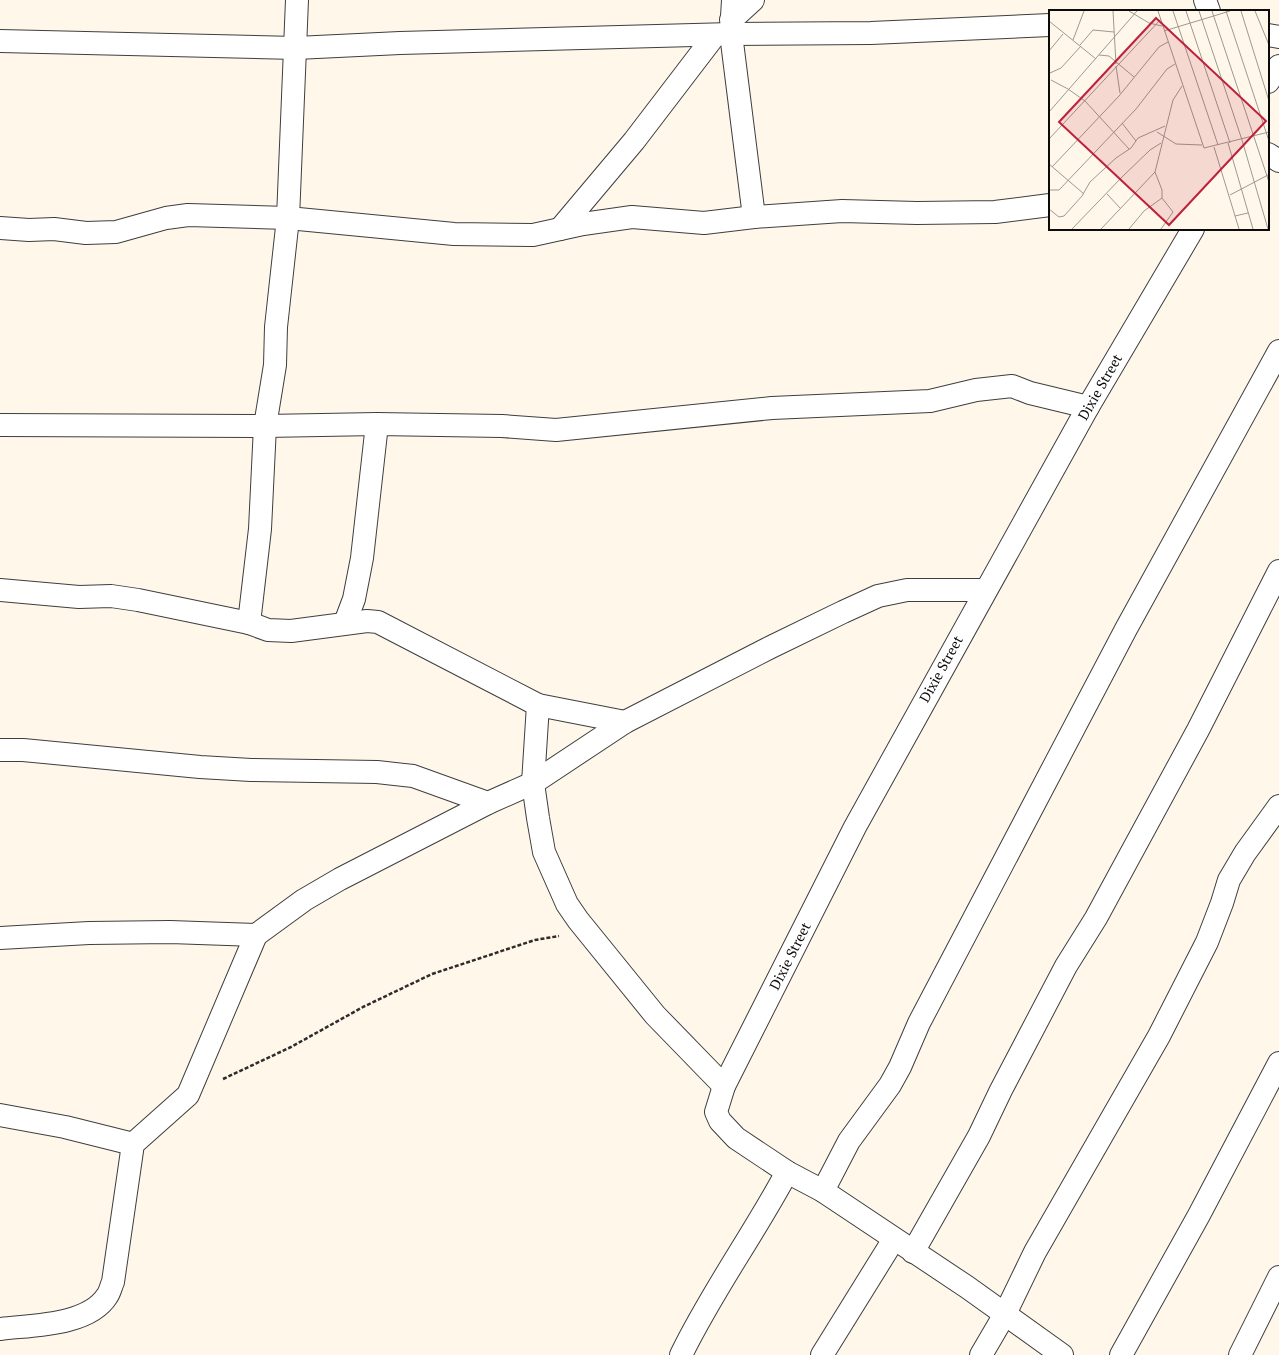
<svg xmlns="http://www.w3.org/2000/svg" width="1279" height="1355" font-family="'PT Serif',serif">
  <style>
    .lines { fill: none; stroke-linecap: round; stroke-linejoin: round }
    .street-casing { stroke: #3e3e3e; stroke-width: 24 }
    .path { stroke: #2d2d2d; stroke-width: 2.5; stroke-dasharray: 4 2; stroke-linecap: butt }
    .street { stroke: #fff; stroke-width: 22 }
    .labels { text-anchor: middle; stroke-width: 4; stroke-linejoin: round; paint-order: stroke }
    .street-label { font-size: 14px; fill: #0b0b0b; stroke: #fff }
    .inset-road { fill: none; stroke: #9d9991; stroke-width: 1 }
    .view { fill: #be213b; fill-opacity: 0.15; stroke: #be213b; stroke-width: 2 }
    .inset-edge { fill: none; stroke: #0b0b0b; stroke-width: 2 }
  </style>
  <rect width="100%" height="100%" fill="#fff8ea"/>
  <g class="lines">
    <g class="street-casing">
      <g id="street">
        <path d="M733 0 731 34 754 217"/>
        <path d="M1205 0 1209 11"/>
        <path d="M731 20 753 0"/>
        <path d="M1268 35 1279 37"/>
        <path d="M0 41 296 48 400 43 731 34 871 33 1050 25"/>
        <path d="M1268 82 1279 66"/>
        <path d="M1268 154 1279 161"/>
        <path d="M0 228 29 230 54 229 86 233 116 232 166 218 188 215 288 218 454 234 533 235 583 224 632 217 704 223 754 217 842 211 917 213 995 212 1050 205"/>
        <path d="M560 229 634 141 715 35"/>
        <path d="M0 425 265 426 377 424 502 426 556 430 772 408 930 401 976 390 1012 386 1030 393 1088 407"/>
        <path d="M0 590 79 597 111 596 138 600 249 623 268 630 291 631 367 621 378 622 538 705 625 722"/>
        <path d="M249 623 260 529 265 426 275 365 276 327 288 218 297 0"/>
        <path d="M345 623 354 599 362 558 377 424"/>
        <path d="M538 705 533 783 538 818 544 852 567 904 578 920 655 1015 724 1086"/>
        <path d="M0 750H23L200 767 251 770 377 772 413 776 488 803"/>
        <path d="M0 938 89 933 170 932 256 935 304 900 340 879 488 803 533 783 625 722 771 647 843 612 878 596 907 590H985"/>
        <path d="M0 1115 65 1127 133 1144"/>
        <path d="M823 1191 849 1141 890 1085 900 1067 919 1023 1126 629 1279 351"/>
        <path d="M913 1252 979 1136 1001 1090 1066 966 1096 918 1198 730 1279 571"/>
        <path d="M0 1329C31 1325 88 1326 107 1296 110 1292 111 1286 113 1282L133 1144 188 1095 256 935"/>
        <path d="M681 1355C712 1291 754 1234 787 1172"/>
        <path d="M822 1355 894 1239"/>
        <path d="M981 1355 1005 1314 1035 1252 1159 1036 1207 942 1222 903 1229 880 1245 853 1279 806"/>
        <path d="M1062 1355 967 1287 823 1191 787 1172 736 1138 720 1121 716 1112 724 1086 855 827 1088 407 1193 229"/>
        <path d="M1121 1355 1199 1215 1279 1063"/>
        <path d="M1240 1355 1279 1277"/>
      </g>
    </g>
    <path class="path" d="M223 1079 291 1047 363 1007 432 974 535 940 559 936"/>
    <use href="#street" class="street"/>
  </g>
  <g class="labels">
    <g class="street-label">
      <text transform="translate(1100 387) rotate(-60)" y="5">Dixie Street</text>
      <text transform="translate(941 669) rotate(-61)" y="5">Dixie Street</text>
      <text transform="translate(790 956) rotate(-63)" y="5">Dixie Street</text>
    </g>
  </g>
  <g transform="translate(1049 10)">
    <rect width="220" height="220" fill="#fff8ea"/>
    <path class="inset-road" d="M64 1 67 54M80 1 100 13 113 16M109 1 155 138 220 122M124 1 169 135M137 1 181 133M150 1 193 130 219 219M163 1 220 172M177 1 220 131M192 1 220 91M206 1 220 35M0 11 47 49M115 21 181 1M24 30 35 1M31 35 44 20 65 22M0 41 14 24M50 45 60 46 85 67M67 56 71 83M1 63 12 58 32 36M2 70 19 79M19 79 36 91 80 139M0 102 88 1M73 113 87 131M108 122 127 134 153 135M0 129 112 9M179 133 204 219M165 137 190 219M0 154 35 184M3 157 70 86 110 37 119 32M106 162 113 180V188L124 202 112 219M0 180H10L87 99 118 59 126 54M58 184 72 199M181 185 219 165M0 199 10 207 15 206 33 186 41 172 67 148 82 138 89 128 116 116M186 206 199 203M23 219 73 167 101 140 112 133M52 219 106 162 124 90 133 76M80 219 95 201 113 188"/>
    <path class="view" d="M107 8 217 111 120 215 10 112Z"/>
    <rect width="220" height="220" class="inset-edge"/>
  </g>
</svg>
